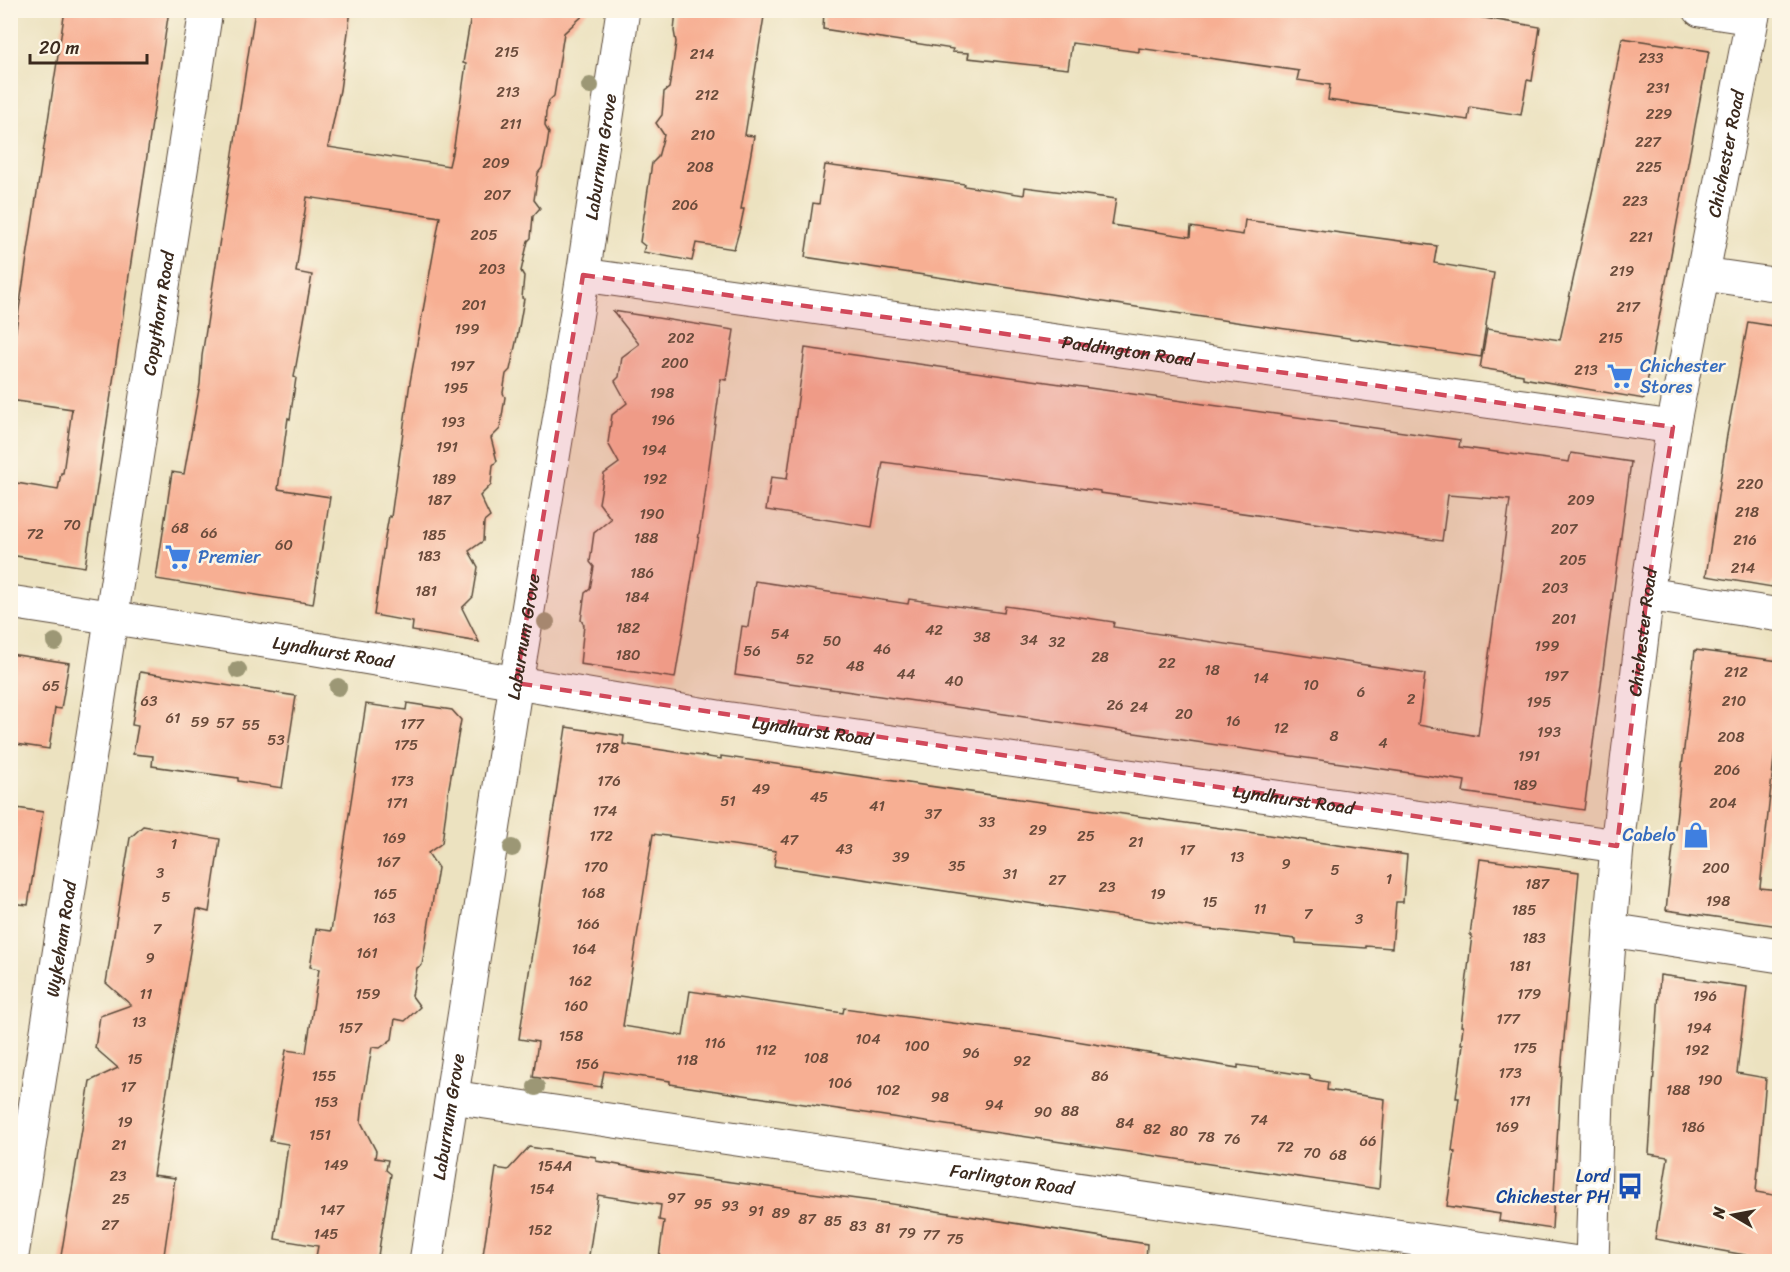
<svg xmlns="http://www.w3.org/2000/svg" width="1790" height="1272" font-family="Sriracha,sans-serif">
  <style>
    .building { fill: #f7af93 }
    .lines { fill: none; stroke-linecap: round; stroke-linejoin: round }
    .minor-casing { stroke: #564636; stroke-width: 35 }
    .minor { stroke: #fff; stroke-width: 33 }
    .tree { fill: #9c9775 }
    .marked { fill: #d1495b; fill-opacity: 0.2; stroke: #d1495b; stroke-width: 4.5; stroke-dasharray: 12 8; stroke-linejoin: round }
    .labels { text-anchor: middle; stroke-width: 5; stroke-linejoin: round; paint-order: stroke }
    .number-label { font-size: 15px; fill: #6a4b3b }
    .street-label { font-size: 18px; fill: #3b2a1e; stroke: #fcf5e5 }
    .shop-label { font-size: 18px; fill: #366cbe; stroke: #fcf5e5; text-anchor: start }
    .transit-label { font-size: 18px; fill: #164399; stroke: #fcf5e5; text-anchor: end }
  </style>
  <rect width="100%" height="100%" fill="#fcf5e5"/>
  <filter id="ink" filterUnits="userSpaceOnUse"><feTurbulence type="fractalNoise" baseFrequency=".0167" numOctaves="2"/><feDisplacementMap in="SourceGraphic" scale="12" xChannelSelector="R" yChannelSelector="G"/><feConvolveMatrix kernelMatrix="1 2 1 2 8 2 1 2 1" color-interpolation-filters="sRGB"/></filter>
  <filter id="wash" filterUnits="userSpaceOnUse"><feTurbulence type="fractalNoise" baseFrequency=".008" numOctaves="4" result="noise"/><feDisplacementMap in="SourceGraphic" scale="24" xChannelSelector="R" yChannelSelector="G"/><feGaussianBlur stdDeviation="1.35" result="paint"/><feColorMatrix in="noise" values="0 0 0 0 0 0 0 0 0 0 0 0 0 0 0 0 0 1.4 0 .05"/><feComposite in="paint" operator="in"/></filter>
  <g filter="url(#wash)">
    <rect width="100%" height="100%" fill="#ece2c0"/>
    <g id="blocks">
      <g class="building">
        <path d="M65 10H169L85 567 10 555V482L58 490 61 473H63L72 409 10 400V368Z"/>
        <path d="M255 10H351L340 90 328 147 449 166 452 153H453L466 64 463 63 472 10H589L564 33 554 96 549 101 546 112 545 126 549 133 547 146 542 168 538 173 534 200 540 208 533 216 531 238 528 241 521 271 524 276 522 298 524 299 518 333 510 370 506 374 503 393 505 397 500 429 491 438 497 461 493 465 491 485 480 496 490 517 484 522 483 541 469 551 478 567 473 597 462 608 479 642 412 631 413 622 374 615 385 538 389 516 391 517 410 382 440 217 307 197 296 272 312 275 294 377 296 378 290 419 288 418 278 489 330 497 313 604 156 579 172 472 184 474 200 384 202 356Z"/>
        <path d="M676 10H765L745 135 754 136 741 209H744L740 228 734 249 696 243 692 261 643 252 645 246 640 242 652 163 658 157 664 135 656 123 662 115 664 92 669 88 672 71 676 42 674 31Z"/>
        <path d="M824 10H1435L1540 27 1532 81 1527 80 1521 115 1470 107 1468 120 1328 100 1330 85 1297 80 1299 71 1139 48V52L1072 43 1068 69 968 58 969 53 952 52 953 49 823 29Z"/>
        <path d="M1622 38 1709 51 1644 399 1523 378V375L1480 368 1487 329 1560 340 1602 147Z"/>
        <path d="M825 165 965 184 964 186 1024 195 1025 187 1116 199 1112 225 1190 237 1191 227 1243 235 1245 220 1437 246 1434 263 1494 273 1481 357 1222 320 805 257 813 203 819 204Z"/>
        <path d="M613 311 734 330 726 380 721 379 703 510 675 678 580 664 584 625 581 620 585 593 590 589 594 567 590 562 594 533 611 519 599 503 604 474 619 463 608 443 612 415 627 403 615 381 619 377 622 357 639 344Z"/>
        <path d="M1748 322 1779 327V584L1773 583 1772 587 1706 576 1727 435Z"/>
        <path d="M805 348 1439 437 1460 440 1459 447 1569 462 1571 453 1631 462 1584 810 1463 792 1465 781 735 675 742 626 748 627 755 581 908 604 909 599 1004 613 1005 606 1054 613 1114 622 1113 627 1425 674 1418 725 1478 736 1510 500 1448 495 1442 541 1100 493V491L883 462 872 527 766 510 771 477 787 479Z"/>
        <path d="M1695 650 1779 661V712L1760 888 1779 890V926L1666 910Z"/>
        <path d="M10 654 69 663 61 709 55 708 49 749 10 743Z"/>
        <path d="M140 672 296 696 282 788 238 781V778L152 766 153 756 133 754 138 726 132 725Z"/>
        <path d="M407 703 452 710 461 720 449 787 442 843 428 853 438 868 422 965 417 968 412 996 420 1007 405 1021 395 1019 392 1039 380 1048 372 1047 363 1102 361 1122 376 1151 375 1158 388 1160 386 1170 391 1174 377 1262H315L318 1246 275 1239 288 1144 270 1141 286 1050 306 1053 319 969 310 967 316 929 331 931 366 704 406 710Z"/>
        <path d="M566 727 624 736 623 744 721 759V756L1407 855 1403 902H1396L1392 948 1366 946V948L1296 943V939L1198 928 774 866 776 851 653 834 623 1026 683 1036 690 991 843 1013 844 1008 1040 1035 1238 1068V1065L1310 1076V1079L1328 1082 1327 1090 1385 1099 1379 1189 723 1092 670 1084V1081L604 1071 601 1087 533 1077 538 1042 519 1039Z"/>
        <path d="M10 807 43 812 28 905 10 903Z"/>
        <path d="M143 826 220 839 209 912 197 909 153 1175 175 1178 163 1262H60L90 1081 118 1068 95 1048 100 1016 131 1005 106 983 130 838Z"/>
        <path d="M1480 859 1579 872 1561 1072 1552 1229 1499 1221 1500 1214 1447 1206 1455 1152 1452 1151 1459 1098H1456L1463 1044H1461L1463 1026H1461L1472 935H1470Z"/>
        <path d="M1660 975 1747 987 1737 1073 1766 1078 1756 1192 1779 1196V1261L1655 1239 1668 1157 1649 1154Z"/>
        <path d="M529 1147 596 1157V1161L665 1173 879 1202 1147 1244 1146 1262H691L659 1257 664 1221 659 1220 661 1205 598 1195 588 1262H482L496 1168 508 1170Z"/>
      </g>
    </g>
  </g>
  <g filter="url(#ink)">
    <use href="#blocks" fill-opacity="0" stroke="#564636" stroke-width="1.5"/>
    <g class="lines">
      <g class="minor-casing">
        <g id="minor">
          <path d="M1700 10 1752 18"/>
          <path d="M1703 274 1780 285"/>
          <path id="s1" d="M583 275 1673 427"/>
          <path d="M1647 594 1780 615"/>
          <path id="s2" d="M10 602 310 648 724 718 1617 846"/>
          <path d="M1610 930 1780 956"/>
          <path id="s3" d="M452 1097 1572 1262"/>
          <path id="s4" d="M11 1262 206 10"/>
          <path id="s5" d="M426 1262 516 683 583 275 623 10"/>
          <path id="s6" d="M1592 1262 1597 1096 1610 930 1617 846 1647 594 1673 427 1754 10"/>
        </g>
      </g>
      <use href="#minor" class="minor"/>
    </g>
    <g class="tree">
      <circle cx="590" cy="86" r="9"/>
      <circle cx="546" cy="622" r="9"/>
      <circle cx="55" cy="642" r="9"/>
      <circle cx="238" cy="670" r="9"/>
      <circle cx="338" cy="687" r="9"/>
      <circle cx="512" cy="848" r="9"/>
      <circle cx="536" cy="1087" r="9"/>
    </g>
  </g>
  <path class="marked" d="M583 275 1673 427 1647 594 1617 846 516 683Z"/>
  <defs>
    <g id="supermarket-bare" transform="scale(2.07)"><path d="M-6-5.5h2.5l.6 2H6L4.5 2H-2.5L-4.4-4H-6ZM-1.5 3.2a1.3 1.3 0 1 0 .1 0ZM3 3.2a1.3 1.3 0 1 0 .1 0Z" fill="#3f7fe0" stroke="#fcf5e5" stroke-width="2.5" paint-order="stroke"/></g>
    <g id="shop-bare" transform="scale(2.07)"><path d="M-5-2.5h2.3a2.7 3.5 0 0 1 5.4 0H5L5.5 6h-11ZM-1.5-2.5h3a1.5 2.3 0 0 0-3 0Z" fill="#3f7fe0" stroke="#fcf5e5" stroke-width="2.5" paint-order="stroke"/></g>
    <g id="bus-bare" transform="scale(2.07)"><path d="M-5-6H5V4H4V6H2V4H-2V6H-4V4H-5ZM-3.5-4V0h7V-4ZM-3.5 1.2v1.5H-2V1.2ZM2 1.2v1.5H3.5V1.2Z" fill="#1a4fb4" stroke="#fcf5e5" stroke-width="2.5" paint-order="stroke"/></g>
  </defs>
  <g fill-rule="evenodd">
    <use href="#supermarket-bare" x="1620" y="376"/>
    <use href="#supermarket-bare" x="178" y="557"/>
    <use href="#shop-bare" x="1696" y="835"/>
    <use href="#bus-bare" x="1630" y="1186"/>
  </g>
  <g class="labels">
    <g class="number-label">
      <text x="507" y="57">215</text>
      <text x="702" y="59">214</text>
      <text x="1651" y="63">233</text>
      <text x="1658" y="93">231</text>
      <text x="508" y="97">213</text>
      <text x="707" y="100">212</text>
      <text x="1659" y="119">229</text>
      <text x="511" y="129">211</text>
      <text x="703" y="140">210</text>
      <text x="1648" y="147">227</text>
      <text x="496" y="168">209</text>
      <text x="700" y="172">208</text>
      <text x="1649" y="172">225</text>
      <text x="497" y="200">207</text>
      <text x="1635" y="206">223</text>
      <text x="685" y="210">206</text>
      <text x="484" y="240">205</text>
      <text x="1641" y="242">221</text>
      <text x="492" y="274">203</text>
      <text x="1622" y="276">219</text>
      <text x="474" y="310">201</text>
      <text x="1628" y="312">217</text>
      <text x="467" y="334">199</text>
      <text x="681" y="343">202</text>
      <text x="1611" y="343">215</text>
      <text x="675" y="368">200</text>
      <text x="462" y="371">197</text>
      <text x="1586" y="375">213</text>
      <text x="456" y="393">195</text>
      <text x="662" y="398">198</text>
      <text x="663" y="425">196</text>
      <text x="453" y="427">193</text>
      <text x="447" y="452">191</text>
      <text x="654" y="455">194</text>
      <text x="444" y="484">189</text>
      <text x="655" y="484">192</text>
      <text x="1750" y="489">220</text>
      <text x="439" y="505">187</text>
      <text x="1581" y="505">209</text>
      <text x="1747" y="517">218</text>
      <text x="652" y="519">190</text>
      <text x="72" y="530">70</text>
      <text x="180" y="533">68</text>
      <text x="1564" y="534">207</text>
      <text x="209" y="538">66</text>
      <text x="35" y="539">72</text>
      <text x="434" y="540">185</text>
      <text x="646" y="543">188</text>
      <text x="1745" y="545">216</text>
      <text x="284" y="550">60</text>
      <text x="429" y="561">183</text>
      <text x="1573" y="565">205</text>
      <text x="1743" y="573">214</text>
      <text x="642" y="578">186</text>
      <text x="1555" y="593">203</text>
      <text x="426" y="596">181</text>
      <text x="637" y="602">184</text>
      <text x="1564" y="624">201</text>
      <text x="628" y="633">182</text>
      <text x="934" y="635">42</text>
      <text x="780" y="639">54</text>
      <text x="982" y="642">38</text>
      <text x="1029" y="645">34</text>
      <text x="832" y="646">50</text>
      <text x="1057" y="647">32</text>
      <text x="1547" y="651">199</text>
      <text x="882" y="654">46</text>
      <text x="752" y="656">56</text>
      <text x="628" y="660">180</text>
      <text x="1100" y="662">28</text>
      <text x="805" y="664">52</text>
      <text x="1167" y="668">22</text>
      <text x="855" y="671">48</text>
      <text x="1212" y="675">18</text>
      <text x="1736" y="677">212</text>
      <text x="906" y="679">44</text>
      <text x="1556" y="681">197</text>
      <text x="1261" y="683">14</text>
      <text x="954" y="686">40</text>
      <text x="1311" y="690">10</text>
      <text x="51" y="691">65</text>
      <text x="1361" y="697">6</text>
      <text x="1411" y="704">2</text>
      <text x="149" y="706">63</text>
      <text x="1734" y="706">210</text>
      <text x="1539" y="707">195</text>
      <text x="1115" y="710">26</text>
      <text x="1139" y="712">24</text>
      <text x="1184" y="719">20</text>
      <text x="173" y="723">61</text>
      <text x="1233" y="726">16</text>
      <text x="200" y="727">59</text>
      <text x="225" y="728">57</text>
      <text x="412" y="729">177</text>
      <text x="251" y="730">55</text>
      <text x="1281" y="733">12</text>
      <text x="1549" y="737">193</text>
      <text x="1334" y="741">8</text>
      <text x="1731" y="742">208</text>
      <text x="276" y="745">53</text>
      <text x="1383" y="748">4</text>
      <text x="406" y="750">175</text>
      <text x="607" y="753">178</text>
      <text x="1529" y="761">191</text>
      <text x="1727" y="775">206</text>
      <text x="402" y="786">173</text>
      <text x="609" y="786">176</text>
      <text x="1525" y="790">189</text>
      <text x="761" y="794">49</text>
      <text x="819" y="802">45</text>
      <text x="728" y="806">51</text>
      <text x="397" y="808">171</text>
      <text x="1723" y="808">204</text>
      <text x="877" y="811">41</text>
      <text x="605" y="816">174</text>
      <text x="933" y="819">37</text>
      <text x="987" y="827">33</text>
      <text x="1038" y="835">29</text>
      <text x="601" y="841">172</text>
      <text x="1086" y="841">25</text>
      <text x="394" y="843">169</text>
      <text x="789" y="845">47</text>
      <text x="1136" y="847">21</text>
      <text x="174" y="849">1</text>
      <text x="844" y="854">43</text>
      <text x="1187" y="855">17</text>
      <text x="901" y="862">39</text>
      <text x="1237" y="862">13</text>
      <text x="388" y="867">167</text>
      <text x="1286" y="869">9</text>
      <text x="957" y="871">35</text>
      <text x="596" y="872">170</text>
      <text x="1716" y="873">200</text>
      <text x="1335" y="875">5</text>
      <text x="160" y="878">3</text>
      <text x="1010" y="879">31</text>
      <text x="1389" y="884">1</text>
      <text x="1057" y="885">27</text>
      <text x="1537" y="889">187</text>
      <text x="1107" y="892">23</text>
      <text x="593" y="898">168</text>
      <text x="385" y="899">165</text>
      <text x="1158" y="899">19</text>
      <text x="166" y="902">5</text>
      <text x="1718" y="906">198</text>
      <text x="1210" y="907">15</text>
      <text x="1260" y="914">11</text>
      <text x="1524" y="915">185</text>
      <text x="1308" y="919">7</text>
      <text x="384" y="923">163</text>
      <text x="1359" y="924">3</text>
      <text x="588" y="929">166</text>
      <text x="157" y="934">7</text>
      <text x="1534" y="943">183</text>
      <text x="584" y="954">164</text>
      <text x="367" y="958">161</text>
      <text x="150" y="963">9</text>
      <text x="1520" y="971">181</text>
      <text x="580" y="986">162</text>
      <text x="146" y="999">11</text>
      <text x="368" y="999">159</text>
      <text x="1529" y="999">179</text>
      <text x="1705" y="1001">196</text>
      <text x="576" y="1011">160</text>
      <text x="1508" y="1024">177</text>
      <text x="139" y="1027">13</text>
      <text x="350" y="1033">157</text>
      <text x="1699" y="1033">194</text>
      <text x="571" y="1041">158</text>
      <text x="868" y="1044">104</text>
      <text x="715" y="1048">116</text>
      <text x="917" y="1051">100</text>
      <text x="1525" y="1053">175</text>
      <text x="766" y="1055">112</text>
      <text x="1697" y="1055">192</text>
      <text x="971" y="1058">96</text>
      <text x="816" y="1063">108</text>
      <text x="135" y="1064">15</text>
      <text x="687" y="1065">118</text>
      <text x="1022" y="1066">92</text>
      <text x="587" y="1069">156</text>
      <text x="1510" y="1078">173</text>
      <text x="324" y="1081">155</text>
      <text x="1100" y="1081">86</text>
      <text x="1710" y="1085">190</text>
      <text x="840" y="1088">106</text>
      <text x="128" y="1092">17</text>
      <text x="888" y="1095">102</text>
      <text x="1678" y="1095">188</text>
      <text x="940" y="1102">98</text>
      <text x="1520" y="1106">171</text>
      <text x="326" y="1107">153</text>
      <text x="994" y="1110">94</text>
      <text x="1070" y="1116">88</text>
      <text x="1043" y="1117">90</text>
      <text x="1259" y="1125">74</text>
      <text x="125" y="1127">19</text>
      <text x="1125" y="1128">84</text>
      <text x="1507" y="1132">169</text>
      <text x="1693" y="1132">186</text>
      <text x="1152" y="1134">82</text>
      <text x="1179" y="1136">80</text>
      <text x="320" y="1140">151</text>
      <text x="1206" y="1142">78</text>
      <text x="1232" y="1144">76</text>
      <text x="1368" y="1146">66</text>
      <text x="119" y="1150">21</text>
      <text x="1285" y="1152">72</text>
      <text x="1312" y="1158">70</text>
      <text x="1338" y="1160">68</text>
      <text x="336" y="1170">149</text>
      <text x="555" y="1171">154A</text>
      <text x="118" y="1181">23</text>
      <text x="542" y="1194">154</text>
      <text x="676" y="1203">97</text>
      <text x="121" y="1204">25</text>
      <text x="703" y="1209">95</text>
      <text x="730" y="1211">93</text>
      <text x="332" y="1215">147</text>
      <text x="756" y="1216">91</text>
      <text x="781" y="1218">89</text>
      <text x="807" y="1224">87</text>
      <text x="833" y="1226">85</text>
      <text x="110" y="1230">27</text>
      <text x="858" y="1231">83</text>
      <text x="883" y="1233">81</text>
      <text x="540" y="1235">152</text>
      <text x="907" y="1238">79</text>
      <text x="326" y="1239">145</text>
      <text x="931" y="1240">77</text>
      <text x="955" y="1244">75</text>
    </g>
    <g class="street-label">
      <text dy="6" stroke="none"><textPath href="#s6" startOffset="1118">Chichester Road</textPath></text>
      <text dy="6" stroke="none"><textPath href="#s5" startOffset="1119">Laburnum Grove</textPath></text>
      <text dy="6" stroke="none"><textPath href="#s4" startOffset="960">Copythorn Road</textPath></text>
      <text dy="6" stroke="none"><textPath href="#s1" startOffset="550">Paddington Road</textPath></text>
      <text dy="6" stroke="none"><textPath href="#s6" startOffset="632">Chichester Road</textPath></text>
      <text dy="6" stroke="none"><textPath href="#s5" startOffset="633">Laburnum Grove</textPath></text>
      <text dy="6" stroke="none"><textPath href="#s2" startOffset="327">Lyndhurst Road</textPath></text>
      <text dy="6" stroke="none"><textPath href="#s2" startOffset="813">Lyndhurst Road</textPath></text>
      <text dy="6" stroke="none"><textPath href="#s2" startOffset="1299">Lyndhurst Road</textPath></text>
      <text dy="6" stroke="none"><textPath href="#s4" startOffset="327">Wykeham Road</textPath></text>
      <text dy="6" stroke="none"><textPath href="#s5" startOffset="147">Laburnum Grove</textPath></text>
      <text dy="6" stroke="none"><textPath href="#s3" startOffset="566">Farlington Road</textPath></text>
    </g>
    <g class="shop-label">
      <text x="1640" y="372">Chichester<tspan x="1640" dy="21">Stores</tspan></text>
      <text x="198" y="563">Premier</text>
      <text x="1676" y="841" text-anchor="end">Cabelo</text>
    </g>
    <g class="transit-label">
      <text x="1610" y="1182">Lord<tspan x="1610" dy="21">Chichester PH</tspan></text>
    </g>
  </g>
  <rect width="1790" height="1272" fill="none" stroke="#fcf5e5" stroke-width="36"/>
  <g transform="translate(1733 1215) rotate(280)" stroke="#fcf5e5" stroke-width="4.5" paint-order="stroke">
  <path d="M0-4.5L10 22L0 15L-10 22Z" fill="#3b2a1e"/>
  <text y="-9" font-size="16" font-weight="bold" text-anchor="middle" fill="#3b2a1e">N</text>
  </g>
  <path d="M30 54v9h117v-9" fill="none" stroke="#3b2a1e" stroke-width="3"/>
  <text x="39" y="54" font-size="18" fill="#3b2a1e" stroke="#fcf5e5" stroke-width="4.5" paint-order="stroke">20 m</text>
</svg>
